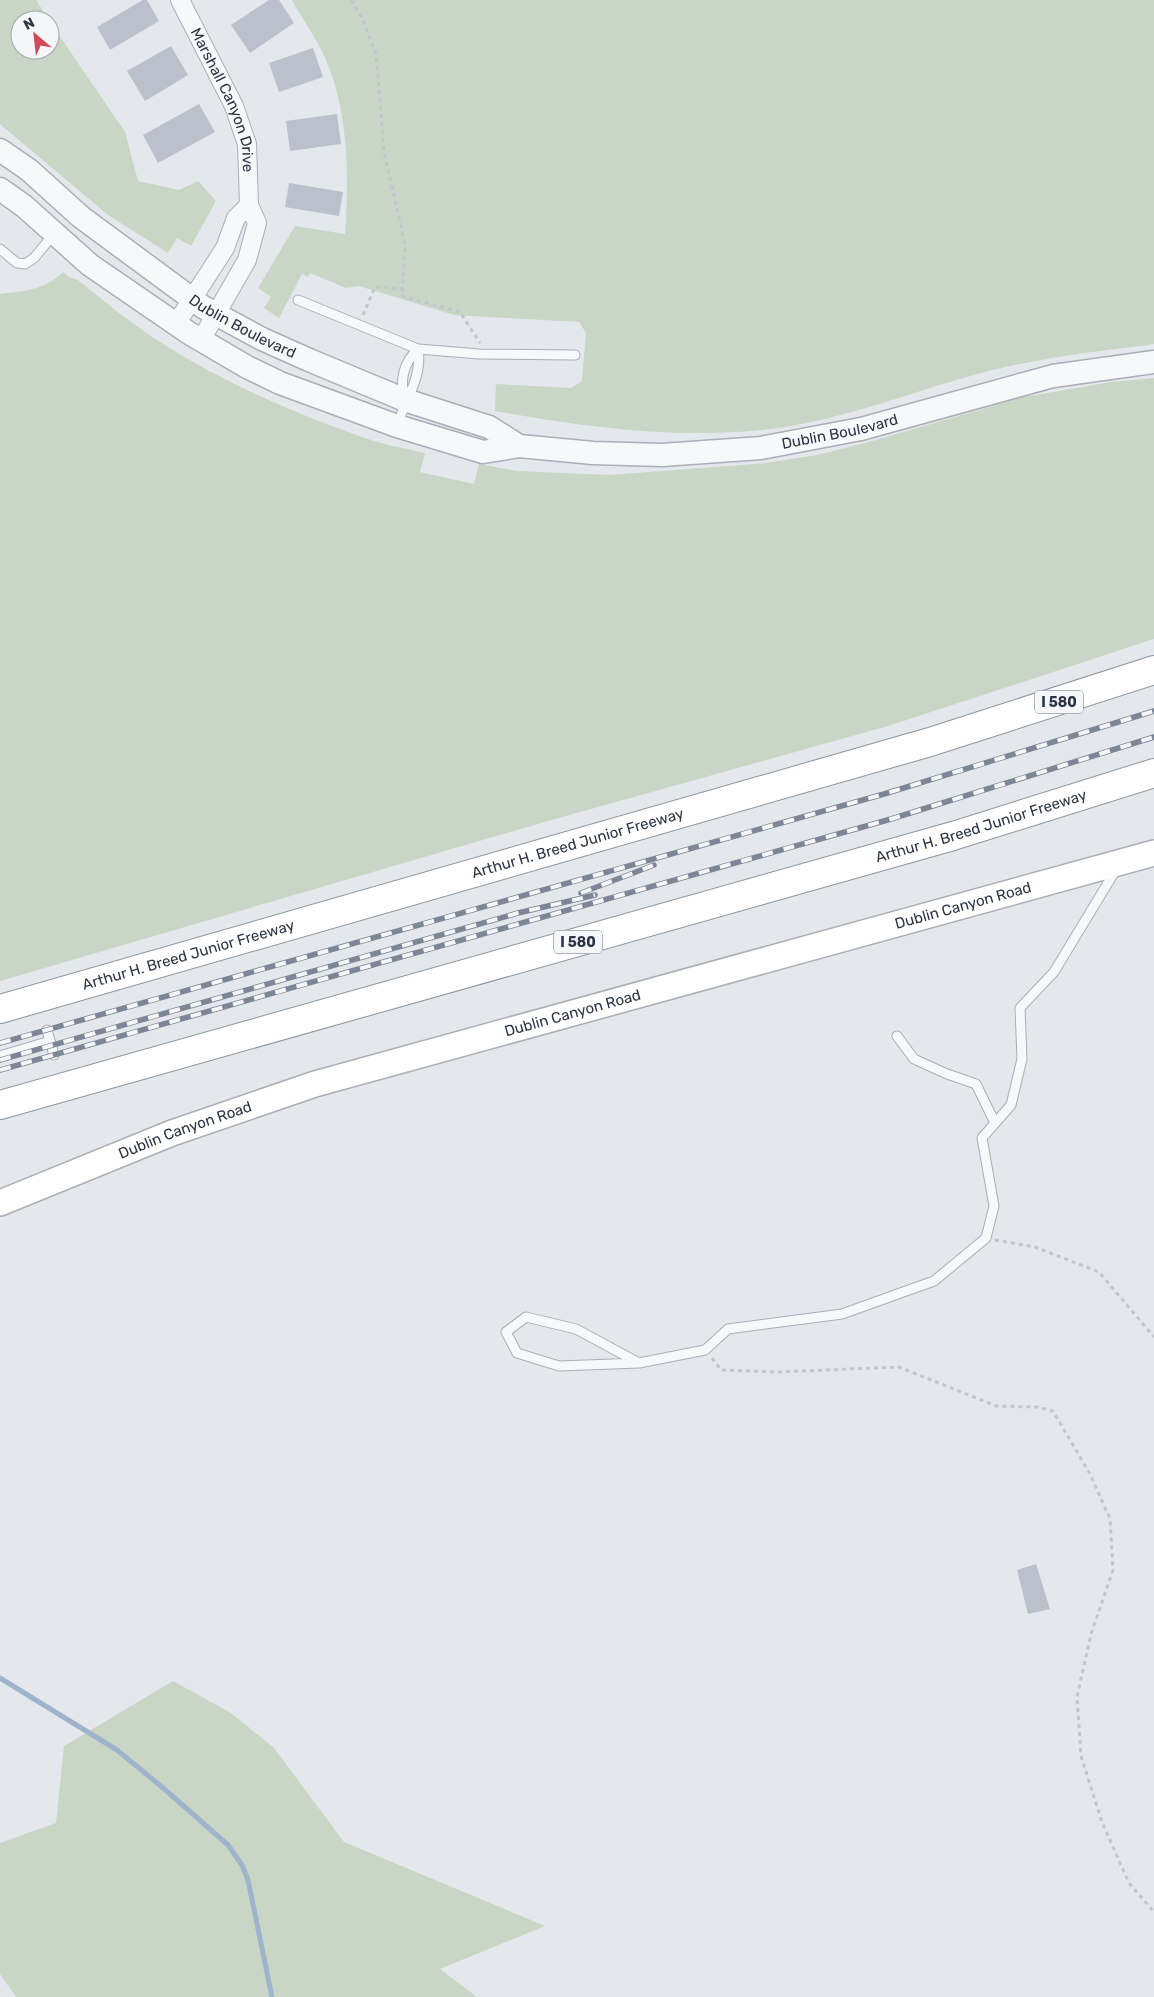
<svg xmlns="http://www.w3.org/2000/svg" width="1154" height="1997" font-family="Rubik,sans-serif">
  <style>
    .green { fill: #c9d6c5 }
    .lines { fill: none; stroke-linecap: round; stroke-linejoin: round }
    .stream { stroke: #9fb4cc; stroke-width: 5 }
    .building { fill: #bbc0ca }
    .service-casing { stroke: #a9aeb7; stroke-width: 11 }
    .minor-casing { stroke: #a9aeb7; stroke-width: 20 }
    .tertiary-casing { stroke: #a9aeb7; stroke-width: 25 }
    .secondary-casing { stroke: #a9aeb7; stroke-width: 28 }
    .motorway-casing { stroke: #8b94a3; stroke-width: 30 }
    .path { stroke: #c2c5cb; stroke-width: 3; stroke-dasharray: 4 4; stroke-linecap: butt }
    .service { stroke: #f7f8fa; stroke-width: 9 }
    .minor { stroke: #f7f8fa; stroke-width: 18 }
    .tertiary { stroke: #f7f8fa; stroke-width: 22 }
    .secondary { stroke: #fff; stroke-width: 25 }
    .motorway { stroke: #fff; stroke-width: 28 }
    .rail-casing { stroke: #7d8696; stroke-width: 5.5 }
    .rail { stroke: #f4f6f9; stroke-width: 4; stroke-dasharray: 11; stroke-linecap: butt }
    .labels { text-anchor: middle; stroke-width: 4.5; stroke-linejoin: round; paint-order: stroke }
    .shield { fill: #f4f6f9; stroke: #676e7b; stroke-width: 1 }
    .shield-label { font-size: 14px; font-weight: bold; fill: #2b3445 }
    .street-label { font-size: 15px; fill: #2b3445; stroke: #f4f6f9 }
  </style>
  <rect width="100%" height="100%" fill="#e4e7ec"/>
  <g class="green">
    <path d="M0 0H36L49 20H20V50H50V22L125 132 138 181 179 190 198 181 216 201 191 246 177 238 168 253 108 215 0 124Z"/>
    <path d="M292 0H1154V344C1100 351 1046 357 993 370 916 389 842 422 762 430 672 439 584 427 495 411L496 384 571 388 582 381 586 333 579 322 454 315 359 286 346 288 310 273 308 277 302 274 279 318 264 308 271 297 258 288 295 226 345 234C349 177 349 114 326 60 317 39 303 20 292 0Z"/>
    <path d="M63 272 69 277 78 280C105 302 133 325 163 344 223 382 292 412 359 436 380 444 404 448 425 453L420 472 474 484 479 464 517 471 610 475 766 463 817 455 869 442 1024 397 1111 382 1154 378V639L888 726 548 821 0 981V294C24 291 45 290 63 272Z"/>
    <path d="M173 1681 231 1713 274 1748 344 1842 545 1926 440 1969 477 1997H16L0 1974V1843L56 1823 64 1746Z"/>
  </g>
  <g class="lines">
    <path class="stream" d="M0 1678 117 1750 162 1787 228 1845 242 1865 248 1880 272 1997"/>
  </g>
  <g class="building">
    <path d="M143 0H147L159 21 110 50 97 27Z"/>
    <path d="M269 0H279L294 23 250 53 231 25Z"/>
    <path d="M171 46 188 75 145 101 127 71Z"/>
    <path d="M313 48 323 77 279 92 269 63Z"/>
    <path d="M199 104 215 132 158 163 143 135Z"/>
    <path d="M337 114 341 144 290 151 286 121Z"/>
    <path d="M289 183 343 192 339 216 285 207Z"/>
    <path d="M1036 1564 1050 1609 1028 1614 1017 1570Z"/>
  </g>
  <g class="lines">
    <g class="service-casing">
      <g id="service">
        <path d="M0 249 17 263 25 264 34 258 54 234"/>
        <path d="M298 300 418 349 479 354 575 355"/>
        <path d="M397 425C405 402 423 375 418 349 404 362 399 380 405 398"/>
        <path d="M47 1030 54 1055"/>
        <path d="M897 1036 914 1059 947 1074 976 1084 995 1123"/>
        <path d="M0 1056 50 1041"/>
        <path d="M639 1363 559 1366 517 1353 506 1332 526 1317 576 1329 639 1363 705 1350 728 1329 842 1314 934 1281 986 1238 994 1206 982 1138 1011 1105 1022 1059 1020 1008 1054 972 1117 868"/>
      </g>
    </g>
    <g class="minor-casing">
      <g id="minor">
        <path id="s1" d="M180 0 234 106 247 144 249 205 257 223 247 260 201 340"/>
        <path d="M176 324 225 248 236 218 249 205"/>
      </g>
    </g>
    <g class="tertiary-casing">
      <g id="tertiary">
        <path id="s2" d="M0 150 29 170 81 217 203 307 262 339 309 360 405 400 489 427 519 446"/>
        <path id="s3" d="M0 189 24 206 90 265 189 333 247 367 280 383 397 426 483 452 519 446 593 453 662 455 761 448 861 429 1053 376 1154 362"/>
      </g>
    </g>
    <g class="secondary-casing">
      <g id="secondary">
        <path id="s4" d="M0 1203 172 1133 315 1084 1154 853"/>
      </g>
    </g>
    <g class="motorway-casing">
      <g id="motorway">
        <path id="s5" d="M0 1009 930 742 1154 670"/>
        <path id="s6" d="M0 1105 953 836 1154 773"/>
      </g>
    </g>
    <g class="path">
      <path d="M351 0 362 18 376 54 384 152 405 244 402 296 460 312 480 343"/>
      <path d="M363 315 375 287 403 289"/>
      <path d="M995 1240 1035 1247 1099 1272 1154 1337"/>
      <path d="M712 1358 721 1370 777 1372 899 1367 996 1406 1037 1407 1053 1411 1090 1474 1110 1519 1113 1570 1091 1634 1077 1697 1081 1756 1102 1822 1129 1883 1154 1912"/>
    </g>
    <use href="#service" class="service"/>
    <use href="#minor" class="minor"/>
    <use href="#tertiary" class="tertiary"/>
    <use href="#secondary" class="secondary"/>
    <use href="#motorway" class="motorway"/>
    <g class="rail-casing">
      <g id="rail">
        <path d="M581 893 654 865"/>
        <path d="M0 1043 884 794 1154 711"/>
        <path d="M0 1060 518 913 595 895"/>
        <path d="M0 1070 891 819 1154 737"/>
      </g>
    </g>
    <use href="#rail" class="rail"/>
  </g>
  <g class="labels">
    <g class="shield">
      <rect x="1035" y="690.5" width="48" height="23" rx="4"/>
      <rect x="554" y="930.5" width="48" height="23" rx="4"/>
    </g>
    <g class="shield-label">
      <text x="1059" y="707">I 580</text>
      <text x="578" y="947">I 580</text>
    </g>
    <g class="street-label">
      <text dy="5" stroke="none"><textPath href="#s1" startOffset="110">Marshall Canyon Drive</textPath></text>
      <text dy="5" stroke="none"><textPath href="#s2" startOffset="301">Dublin Boulevard</textPath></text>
      <text dy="5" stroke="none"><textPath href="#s3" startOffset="916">Dublin Boulevard</textPath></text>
      <text dy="5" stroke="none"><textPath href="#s6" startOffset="1020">Arthur H. Breed Junior Freeway</textPath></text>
      <text dy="5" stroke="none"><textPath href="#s5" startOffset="601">Arthur H. Breed Junior Freeway</textPath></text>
      <text dy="5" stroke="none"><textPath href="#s4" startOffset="1009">Dublin Canyon Road</textPath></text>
      <text dy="5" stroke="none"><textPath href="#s5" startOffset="196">Arthur H. Breed Junior Freeway</textPath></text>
      <text dy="5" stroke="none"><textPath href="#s4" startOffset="604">Dublin Canyon Road</textPath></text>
      <text dy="5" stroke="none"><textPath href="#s4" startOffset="199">Dublin Canyon Road</textPath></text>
    </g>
  </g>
  <g transform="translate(35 35) rotate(332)"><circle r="24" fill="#f4f6f9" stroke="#a4a8b1"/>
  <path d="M0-4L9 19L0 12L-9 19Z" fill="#d1495b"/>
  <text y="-8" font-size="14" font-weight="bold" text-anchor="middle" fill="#2b3445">N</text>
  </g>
</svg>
